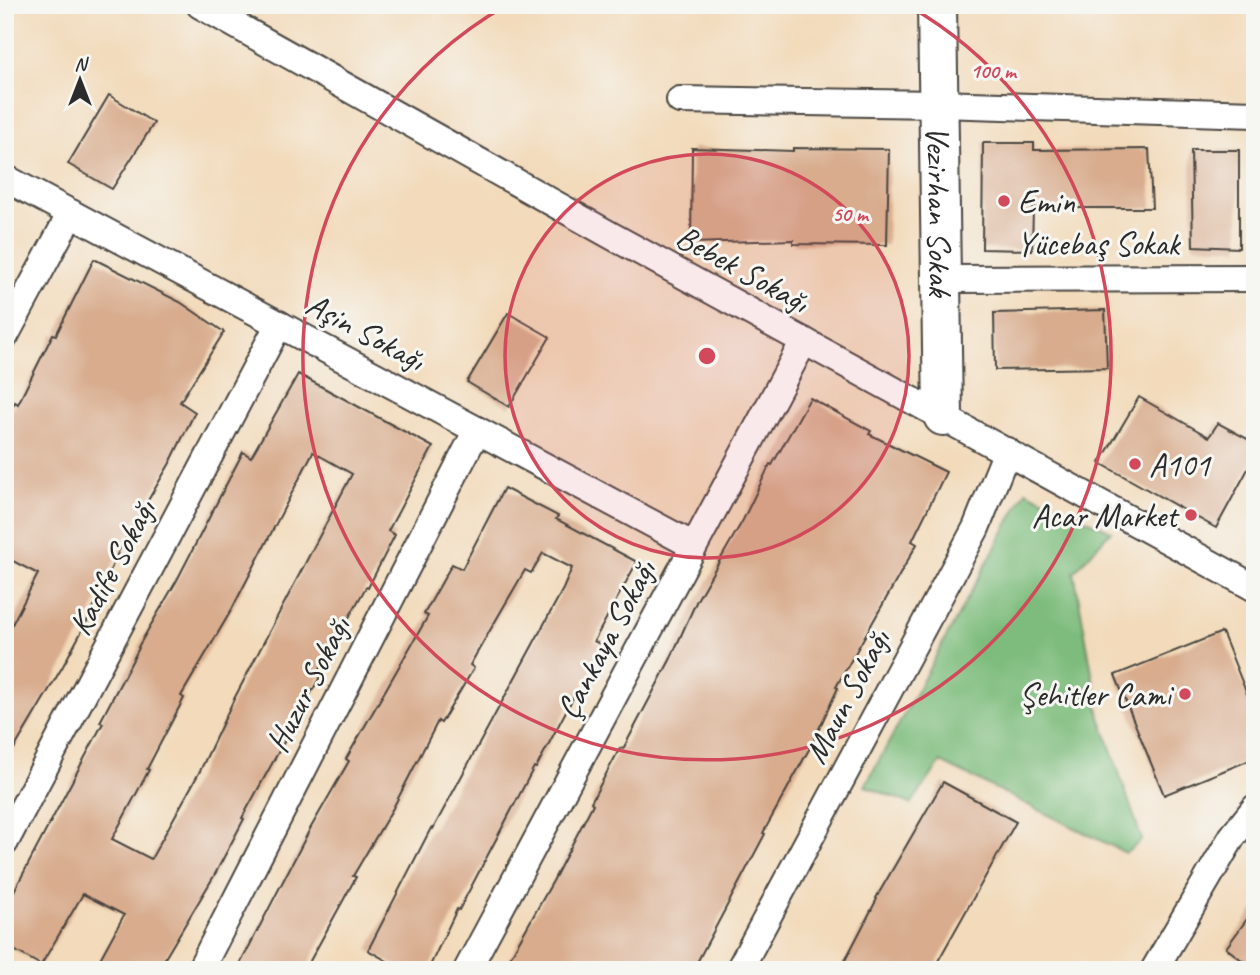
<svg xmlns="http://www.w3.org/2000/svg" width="1260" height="975" font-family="Caveat,sans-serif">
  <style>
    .forest { fill: #7dbc7c; stroke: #547454; stroke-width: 2 }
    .building { fill: #d8ac8d; fill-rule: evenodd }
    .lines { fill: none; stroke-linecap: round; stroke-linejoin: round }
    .street-casing { stroke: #494540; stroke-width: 30 }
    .secondary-casing { stroke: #494540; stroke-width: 42 }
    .street { stroke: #fff; stroke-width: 26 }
    .secondary { stroke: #fff; stroke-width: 38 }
    .ring { fill: none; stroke: #d1495b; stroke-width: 3.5 }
    .poi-dot { fill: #d1495b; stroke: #f6f6f2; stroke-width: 2.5 }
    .labels { text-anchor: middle; stroke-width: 6; stroke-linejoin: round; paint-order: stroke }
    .poi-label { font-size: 33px; fill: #2b2b2b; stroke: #f6f6f2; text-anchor: start }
    .street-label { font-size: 33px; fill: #2b2b2b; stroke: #f6f6f2 }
    .centre { fill: #d1495b; stroke: #f6f6f2; stroke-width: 3.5 }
    .ring-label { font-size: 21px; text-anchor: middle; font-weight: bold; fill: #d1495b; stroke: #f6f6f2; stroke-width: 6; stroke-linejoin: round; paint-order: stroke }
  </style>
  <rect width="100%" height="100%" fill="#f6f6f2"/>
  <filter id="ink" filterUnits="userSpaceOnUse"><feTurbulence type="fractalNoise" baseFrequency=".0143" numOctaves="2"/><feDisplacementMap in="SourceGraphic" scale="14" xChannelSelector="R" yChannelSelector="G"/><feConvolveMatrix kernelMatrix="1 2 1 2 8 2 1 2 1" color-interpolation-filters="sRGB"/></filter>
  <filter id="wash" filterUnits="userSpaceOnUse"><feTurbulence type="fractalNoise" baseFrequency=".00686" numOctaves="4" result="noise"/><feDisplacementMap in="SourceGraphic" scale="28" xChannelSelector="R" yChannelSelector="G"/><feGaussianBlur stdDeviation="1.57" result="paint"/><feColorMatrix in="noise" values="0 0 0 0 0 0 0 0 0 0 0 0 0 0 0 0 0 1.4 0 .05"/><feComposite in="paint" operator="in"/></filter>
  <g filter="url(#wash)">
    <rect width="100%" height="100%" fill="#f2daba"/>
    <path class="forest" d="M1026 491 1111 531 1074 572 1100 717 1142 840 1126 853 941 762 911 804 865 786Z"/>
    <g id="blocks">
      <g class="building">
        <path d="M109 95 154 123 112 189 68 164Z"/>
        <path d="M983 143H1034V150L1149 149 1152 208H1033L1032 250 982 249Z"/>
        <path d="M692 148 793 151V148L889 149 887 245 793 244V240L691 243Z"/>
        <path d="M1191 150H1239V248L1193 246Z"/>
        <path d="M94 259 180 302 224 332 180 402 195 412 170 463 120 548 92 612 63 666 5 764V638L38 574 5 557V420L15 402 18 404 53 334 56 335Z"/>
        <path d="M1105 310 1107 368 995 370 994 313Z"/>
        <path d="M508 313 550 337 509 407 467 382Z"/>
        <path d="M298 374 433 447 388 531 395 535 368 588 366 587 318 673 321 675 242 818 244 819 214 876 158 970H94L124 915 83 894 41 965 5 945V908L103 723 100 722 139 648 138 647 177 580 243 452 251 457ZM313 452 352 474 234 699 200 771 151 859 112 839 149 770 147 769 184 698 181 696 232 609Z"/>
        <path d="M1139 397 1209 437 1218 423 1255 443V456L1216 528 1100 463Z"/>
        <path d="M810 398 871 431 869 434 946 472 912 541 917 544 836 687 838 688 812 744 763 833 765 834 693 970H503L553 881 593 804 591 802 620 748 623 749 670 660 697 600 743 520 770 464 772 465Z"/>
        <path d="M504 488 558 516 556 519 637 562 594 641 604 646 577 697 574 696 536 768 534 767 459 910 457 909 428 970H403L368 950 431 828 433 829 563 589 572 568 543 553 531 573 525 570 470 665 474 668 441 723 438 721 393 808 353 876 356 877 305 970H237L310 829 349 761 346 759 428 616 424 614 452 564 462 569Z"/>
        <path d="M1222 632 1255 714V758L1164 795 1115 675Z"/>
        <path d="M943 782 1016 822 933 970H840L877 899 876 898Z"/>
        <path d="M1255 908V970L1226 948Z"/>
      </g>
    </g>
  </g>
  <g filter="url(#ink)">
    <use href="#blocks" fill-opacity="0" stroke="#494540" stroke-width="2"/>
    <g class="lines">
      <g class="street-casing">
        <g id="street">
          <path d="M200 5 612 236 1255 588"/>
          <path d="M680 100 939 104 1255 114"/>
          <path d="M5 178 694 546"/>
          <path d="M941 279 1255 278"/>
          <path d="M5 336 71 213"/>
          <path d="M5 842 279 324"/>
          <path d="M200 970 477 430"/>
          <path d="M467 970 804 341"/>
          <path d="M739 970 976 528 1007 451"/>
          <path d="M1154 970 1232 837 1255 808"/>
        </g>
      </g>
      <g class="secondary-casing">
        <g id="secondary">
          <path id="s1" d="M937 5 943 416"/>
        </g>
      </g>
      <use href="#street" class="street"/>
      <use href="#secondary" class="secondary"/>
    </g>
  </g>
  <circle cx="707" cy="356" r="202" fill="#d1495b" fill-opacity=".12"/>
  <g class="ring">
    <circle cx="707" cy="356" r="202"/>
    <path d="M909 6A404 404 0 1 1 505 6"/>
  </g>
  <g class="poi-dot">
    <circle cx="1004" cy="201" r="7"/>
    <circle cx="1135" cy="464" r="7"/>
    <circle cx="1191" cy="515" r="7"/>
    <circle cx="1185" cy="694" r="7"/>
  </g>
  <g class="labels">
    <g class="poi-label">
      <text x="1018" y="213">Emin</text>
      <text x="1149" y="476">A101</text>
      <text x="1177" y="527" text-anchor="end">Acar Market</text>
      <text x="1171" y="706" text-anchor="end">Şehitler Cami</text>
    </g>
    <g class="street-label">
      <text dy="12" stroke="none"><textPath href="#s1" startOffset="206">Vezirhan Sokak</textPath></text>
      <text x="1098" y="255">Yücebaş Sokak</text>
      <text transform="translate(743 268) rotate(29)" y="12">Bebek Sokağı</text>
      <text transform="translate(366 331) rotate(28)" y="12">Aşin Sokağı</text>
      <text transform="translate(111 567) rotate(-62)" y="12">Kadife Sokağı</text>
      <text transform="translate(605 639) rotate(-62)" y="12">Çankaya Sokağı</text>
      <text transform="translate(307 684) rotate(-63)" y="12">Huzur Sokağı</text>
      <text transform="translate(846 696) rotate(-62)" y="12">Maun Sokağı</text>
    </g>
  </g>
  <circle cx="707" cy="356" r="10" class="centre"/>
  <g class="ring-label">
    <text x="993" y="78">100 m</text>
    <text x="850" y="221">50 m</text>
  </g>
  <rect width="1260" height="975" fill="none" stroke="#f6f6f2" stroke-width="28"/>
  <g transform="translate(80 80)" stroke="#f6f6f2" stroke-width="5" paint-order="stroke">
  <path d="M0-5L12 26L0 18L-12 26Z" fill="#2b2b2b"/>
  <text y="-10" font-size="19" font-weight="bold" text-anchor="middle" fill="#2b2b2b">N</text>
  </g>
</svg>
